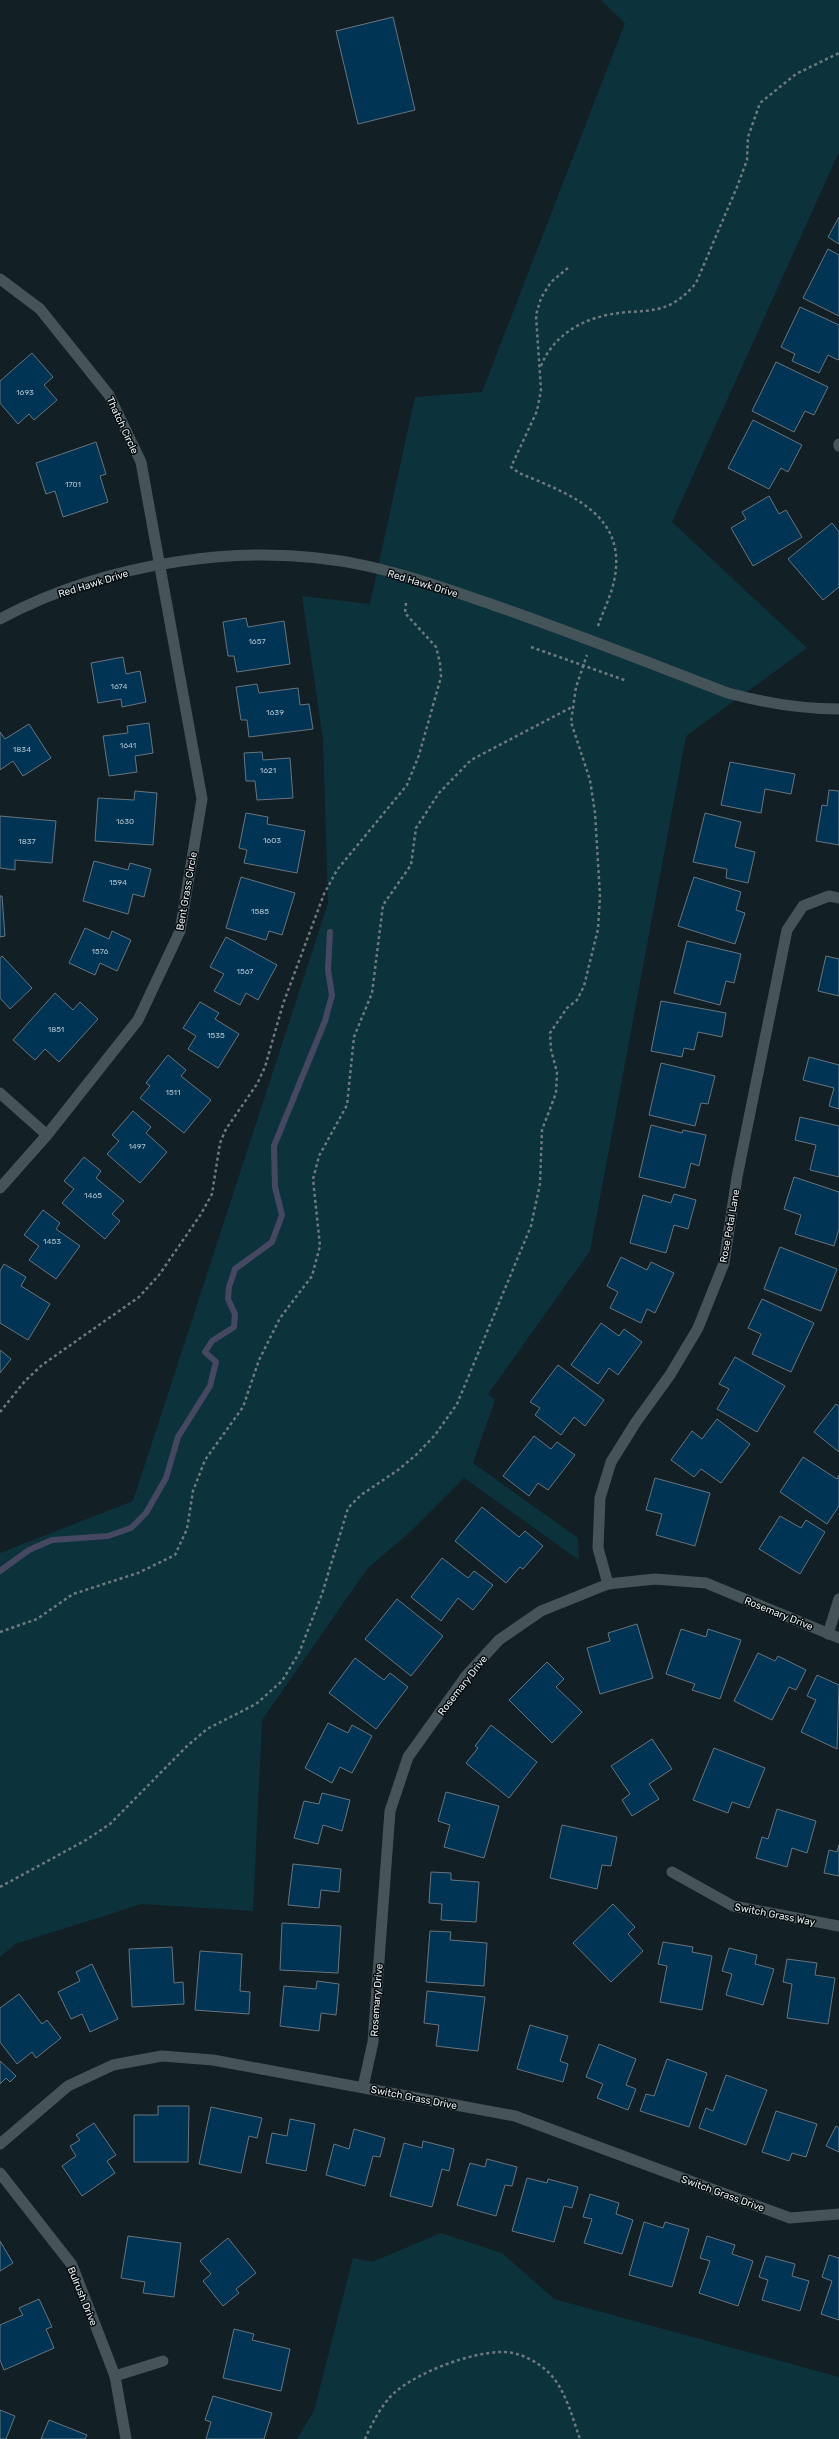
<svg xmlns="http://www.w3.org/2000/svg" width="839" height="2439" font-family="Rubik,sans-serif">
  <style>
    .green { fill: #0c323c }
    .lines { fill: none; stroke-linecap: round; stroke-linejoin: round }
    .stream { stroke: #464862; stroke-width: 6 }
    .building { fill: #003455; stroke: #68747e }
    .path { stroke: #6e7a7e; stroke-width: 2.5; stroke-dasharray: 3 3; stroke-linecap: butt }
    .minor { stroke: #455459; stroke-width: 11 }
    .tertiary { stroke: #455459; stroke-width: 11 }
    .labels { text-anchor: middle; stroke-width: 3; stroke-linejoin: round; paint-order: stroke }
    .number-label { font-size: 8px; fill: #acc0cb }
    .street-label { font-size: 10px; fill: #e6eff2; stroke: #04090b }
  </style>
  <rect width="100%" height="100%" fill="#122025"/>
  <g class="green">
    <path d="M601 0H839V152L672 522 807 648 686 736 590 1251 488 1394 495 1400 473 1463 578 1538 579 1560 464 1478 411 1531 367 1569 262 1720 253 1911 142 1904 15 1944 0 1957V1553L133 1501 328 903 323 739 302 596 370 604 415 397 482 392 625 23Z"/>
    <path d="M441 2233 502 2253 554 2299 839 2377V2439H297L314 2411 353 2258 372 2262Z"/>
  </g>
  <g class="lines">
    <path class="stream" d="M0 1571 29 1550 52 1540 108 1536 131 1528 146 1513 166 1478 178 1437 210 1386 216 1362 205 1352 212 1341 234 1327 235 1314 228 1299 229 1287 235 1269 272 1242 282 1215 275 1187 274 1146 325 1021 332 995 328 970 330 932"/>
  </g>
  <g class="building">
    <path d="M393 17 415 110 358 124 336 31Z"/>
    <path d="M839 217V244L828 237Z"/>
    <path d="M828 249 839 255V316L803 298Z"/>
    <path d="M800 307 839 325V358L838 360 828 355 819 373 792 361 795 354 781 347Z"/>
    <path d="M32 353 53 377 44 385 57 400 34 420 29 414 18 424 0 403V381Z"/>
    <path d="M776 362 828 387 814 415 805 411 794 432 752 411Z"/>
    <path d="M753 420 802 445 788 472 781 468 769 489 728 468Z"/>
    <path d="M96 442 106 474 100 476 108 502 63 517 55 491 46 494 36 463Z"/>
    <path d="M769 496 779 514 786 510 802 537 753 566 731 528 746 519 742 512Z"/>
    <path d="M832 523 839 532V587L823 600 788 559Z"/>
    <path d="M246 618 248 627 284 621 290 664 237 672 234 656H228L223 622Z"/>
    <path d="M123 657 126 674 140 671 146 702 122 707 121 699 98 703 91 663Z"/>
    <path d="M257 684 259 693 298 688 300 705 309 704 313 729 249 737 247 720H241L236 687Z"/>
    <path d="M149 723 153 753 135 756 137 772 109 776 103 736 128 733 127 726Z"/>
    <path d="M29 724 51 758 23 776 13 761 0 770V732L5 739Z"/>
    <path d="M262 752 263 760 290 758 293 798 257 800 255 781H246L244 753Z"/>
    <path d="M730 762 795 774 791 794 765 789 761 813 721 805Z"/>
    <path d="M829 790 839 791V845L816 841 822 805 827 806Z"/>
    <path d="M135 791 157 793 153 845 95 841 98 798 134 800Z"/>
    <path d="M246 813 268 817 267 824 305 831 297 873 244 863 247 850 239 848Z"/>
    <path d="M705 813 741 822 735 847 755 852 748 883 726 878 727 869 693 862Z"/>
    <path d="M0 816 56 821 52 863 15 860V870L0 868Z"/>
    <path d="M94 861 128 870 130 863 151 869 144 897 133 894 128 914 83 901Z"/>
    <path d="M241 877 295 893 282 935 269 931 266 940 226 928Z"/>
    <path d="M694 877 741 892 736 910 745 913 735 944 678 926Z"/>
    <path d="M0 896H2L5 936 0 937Z"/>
    <path d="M85 928 109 939 112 931 131 940 117 971 100 963 95 975 69 963Z"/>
    <path d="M226 937 277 965 258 1000 246 993 240 1005 214 991 224 974 210 967Z"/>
    <path d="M687 941 741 954 734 983 726 981 720 1005 674 993Z"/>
    <path d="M2 956 32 988 10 1009 0 998V958Z"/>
    <path d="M826 956 839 959V996L818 991Z"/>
    <path d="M55 993 73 1010 80 1002 98 1019 59 1062 45 1049 35 1060 13 1040Z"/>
    <path d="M661 1001 726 1013 722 1037 698 1032 694 1050 684 1048 682 1057 651 1051Z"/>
    <path d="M200 1002 219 1013 215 1019 239 1034 218 1068 188 1049 196 1036 183 1028Z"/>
    <path d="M168 1055 186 1070 181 1076 211 1100 184 1133 140 1098 150 1086 146 1083Z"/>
    <path d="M809 1057 839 1065V1109L829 1106 834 1088 803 1080Z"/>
    <path d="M661 1063 715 1076 708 1104 701 1103 695 1126 649 1115Z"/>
    <path d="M133 1111 151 1127 146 1133 167 1152 140 1183 107 1154 119 1141 112 1135Z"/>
    <path d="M800 1117 839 1126V1177L810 1170 816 1145 795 1140Z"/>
    <path d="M651 1125 682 1133 683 1130 706 1135 699 1166 691 1163 685 1188 639 1177Z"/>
    <path d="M84 1157 101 1171 96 1178 124 1201 112 1214 120 1221 105 1239 62 1203 74 1189 64 1181Z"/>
    <path d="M794 1177 839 1192V1229L834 1246 795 1234 801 1215 784 1209Z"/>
    <path d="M674 1194 696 1200 688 1229 674 1225 666 1253 630 1243 643 1195 671 1203Z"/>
    <path d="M43 1210 60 1223 56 1229 80 1246 56 1279 29 1260 39 1246 24 1235Z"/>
    <path d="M780 1247 837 1269 821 1311 764 1289Z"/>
    <path d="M621 1257 647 1270 651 1262 674 1273 655 1313 647 1309 641 1323 610 1308 618 1292 607 1286Z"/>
    <path d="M4 1264 26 1277 21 1286 50 1304 28 1340 0 1323V1271Z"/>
    <path d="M762 1299 814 1323 791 1372 752 1354 761 1334 748 1328Z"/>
    <path d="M601 1323 619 1336 624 1329 642 1342 618 1375 609 1368 598 1384 571 1365Z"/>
    <path d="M0 1350 11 1359 0 1373Z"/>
    <path d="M735 1357 785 1386 757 1432 717 1409 729 1389 719 1384Z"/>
    <path d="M558 1365 604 1400 585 1426 574 1417 561 1435 535 1415 540 1408 530 1402Z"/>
    <path d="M836 1404 839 1406V1452L814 1432Z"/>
    <path d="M717 1419 750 1444 721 1483 701 1469 694 1477 671 1460 692 1431 702 1439Z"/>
    <path d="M534 1436 551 1449 557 1442 575 1455 548 1490 538 1483 529 1496 503 1476Z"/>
    <path d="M803 1457 837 1479 839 1475V1506L827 1524 780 1492Z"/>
    <path d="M655 1478 710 1493 695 1546 656 1535 662 1514 646 1510Z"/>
    <path d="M482 1507 519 1537 525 1531 543 1546 523 1569 520 1567 506 1583 455 1541Z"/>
    <path d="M780 1516 801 1528 806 1520 825 1532 800 1574 759 1549Z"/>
    <path d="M442 1558 468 1578 474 1571 493 1585 473 1610 458 1598 441 1621 411 1597Z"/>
    <path d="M397 1599 443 1636 411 1676 365 1639Z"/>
    <path d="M637 1624 653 1678 600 1694 587 1648 610 1641 608 1633Z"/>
    <path d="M681 1629 706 1637 708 1629 741 1640 720 1699 692 1690 695 1684 666 1674Z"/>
    <path d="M758 1653 775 1661 778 1656 806 1670 796 1690 789 1687 772 1720 734 1701Z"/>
    <path d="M355 1658 384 1680 390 1673 408 1687 376 1729 329 1693Z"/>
    <path d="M547 1662 564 1679 556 1687 582 1712 552 1743 509 1700Z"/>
    <path d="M817 1675 839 1685 837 1749 801 1732 816 1700 807 1696Z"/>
    <path d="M328 1723 348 1733 352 1725 372 1736 352 1773 340 1767 332 1783 305 1768Z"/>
    <path d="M491 1725 537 1762 509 1798 466 1763 478 1748 475 1746Z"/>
    <path d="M652 1739 672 1769 649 1784 659 1799 632 1816 622 1800 630 1794 611 1766Z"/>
    <path d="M714 1748 765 1768 749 1808 732 1802 728 1813 693 1800Z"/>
    <path d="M446 1792 499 1806 484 1858 444 1847 450 1825 438 1821Z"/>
    <path d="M322 1793 350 1800 342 1831 323 1825 318 1844 294 1838 304 1801 319 1804Z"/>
    <path d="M777 1809 816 1821 807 1853 792 1848 787 1867 756 1858 762 1837 768 1839Z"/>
    <path d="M562 1825 617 1837 611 1866 602 1865 597 1889 550 1878Z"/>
    <path d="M839 1845V1876L824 1873 829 1850 837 1852Z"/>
    <path d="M293 1864 341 1869 339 1892 321 1890 319 1908 288 1905Z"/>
    <path d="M431 1872 451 1873V1880L479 1882 476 1922 441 1920 442 1904 429 1903Z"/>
    <path d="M613 1904 635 1927 628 1934 643 1951 611 1982 573 1943Z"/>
    <path d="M282 1923 341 1926 338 1973 280 1970Z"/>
    <path d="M430 1931 451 1932 450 1940 487 1943 484 1986 426 1982Z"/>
    <path d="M663 1942 693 1947 692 1952 712 1956 702 2010 660 2002 667 1966 658 1964Z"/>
    <path d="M172 1947 174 1983 183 1982 184 2004 132 2007 129 1949Z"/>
    <path d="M729 1948 757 1955 755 1964 774 1969 763 2005 726 1995 732 1974 722 1971Z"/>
    <path d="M200 1951 242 1954 240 1991 250 1992 249 2014 195 2010Z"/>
    <path d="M787 1959 817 1963 815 1975 835 1978 828 2024 787 2018 792 1984 783 1982Z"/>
    <path d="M92 1964 118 2019 90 2032 82 2014 71 2019 58 1992 80 1981 76 1972Z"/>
    <path d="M317 1981 339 1984 336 2015 321 2013 319 2031 280 2026 284 1986 316 1989Z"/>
    <path d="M427 1991 485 1997 478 2051 436 2046 439 2025 424 2023Z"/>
    <path d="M19 1994 42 2024 47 2020 61 2038 36 2058 32 2052 17 2064 0 2042V2008Z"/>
    <path d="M530 2025 568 2036 560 2061 568 2064 563 2082 517 2069Z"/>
    <path d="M599 2044 636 2059 626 2085 636 2089 628 2110 597 2098 603 2084 586 2077Z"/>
    <path d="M667 2059 707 2073 689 2127 640 2111 646 2094 654 2096Z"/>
    <path d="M0 2061 16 2076 10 2082 6 2078 0 2084Z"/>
    <path d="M726 2075 767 2090 746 2145 699 2128 706 2108 713 2111Z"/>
    <path d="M158 2106H189L188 2162H134V2115H158Z"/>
    <path d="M211 2107 262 2118 257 2138 249 2136 241 2173 199 2164Z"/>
    <path d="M776 2111 817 2124 806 2157 792 2153 789 2161 762 2152Z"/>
    <path d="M290 2119 315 2124 306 2171 266 2163 272 2133 287 2136Z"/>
    <path d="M94 2123 116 2155 107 2161 115 2173 82 2196 62 2166 76 2156 70 2146 80 2140 76 2135Z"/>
    <path d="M836 2126 839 2128V2152L826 2146Z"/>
    <path d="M354 2129 385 2138 380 2157 373 2156 365 2186 326 2175 334 2144 349 2149Z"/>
    <path d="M423 2141 454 2149 449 2171 442 2169 432 2207 390 2196 404 2143 422 2148Z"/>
    <path d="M487 2159 517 2167 512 2186 505 2185 496 2216 457 2205 470 2163 485 2167Z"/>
    <path d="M527 2178 547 2183 548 2179 578 2187 572 2208 564 2206 554 2242 512 2231Z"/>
    <path d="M590 2194 619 2203 616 2214 633 2220 622 2254 584 2243 592 2219 583 2217Z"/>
    <path d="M644 2222 663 2228 665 2222 689 2229 672 2287 629 2275Z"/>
    <path d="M128 2236 181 2243 174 2297 143 2293 145 2282 121 2278Z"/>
    <path d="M707 2236 735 2245 732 2254 753 2261 738 2306 699 2293 710 2261 700 2258Z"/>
    <path d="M228 2238 256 2273 236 2289 239 2293 223 2306 203 2281 211 2274 200 2261Z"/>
    <path d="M0 2241 13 2263 0 2271Z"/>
    <path d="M829 2255 839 2258V2320L821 2314 832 2281 822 2277Z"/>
    <path d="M766 2256 795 2264 792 2276 809 2281 800 2311 762 2300 768 2280 759 2277Z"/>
    <path d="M39 2299 52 2327 46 2329 54 2348 4 2370 0 2360V2325L23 2315 19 2308Z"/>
    <path d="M234 2329 254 2334 252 2340 290 2349 281 2391 223 2378Z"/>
    <path d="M213 2396 272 2413 264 2439H206L211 2422 205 2420Z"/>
    <path d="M0 2410 15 2416 6 2439H0Z"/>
    <path d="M49 2420 87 2435 85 2439H41Z"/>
  </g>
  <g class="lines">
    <g class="path">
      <path d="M568 268 551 282 541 298 536 315 541 390 537 411 511 467 519 473C572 495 633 516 612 589 608 602 602 614 598 626"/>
      <path d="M541 366C552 338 578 321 607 315 646 307 666 319 696 283L737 187 747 160 748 137 760 103 796 74 839 53"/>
      <path d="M531 647 627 681"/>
      <path d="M0 1412 25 1381 42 1365 139 1297 159 1275 201 1214 212 1194 220 1143 226 1129 257 1084 265 1067 283 1004 324 894 337 870 407 785 419 755 441 677 440 663 436 647 405 613 406 603"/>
      <path d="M0 1632 37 1619 73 1594 138 1573 175 1555 187 1529 193 1491 205 1460 243 1407 259 1360 280 1318 312 1276 320 1246 313 1179 319 1156 347 1105 354 1037 372 993 383 905 411 865 416 828 439 793 471 760 572 707"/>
      <path d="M0 1887 86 1840 110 1824 186 1747 207 1729 256 1704 282 1681 299 1653 322 1594 348 1508 361 1495 398 1470 417 1454 435 1435 457 1404 531 1226 540 1184 542 1130 556 1093 557 1072 551 1050 550 1033 567 1008 577 1000 584 986 598 929 600 896 595 813 590 780 571 722 576 687 587 655"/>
      <path d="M365 2439C371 2425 382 2404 394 2393 418 2372 469 2353 500 2352 517 2351 535 2360 547 2371 565 2387 572 2417 580 2439"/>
    </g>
    <g class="minor">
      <path d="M0 279 40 309 109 395 141 462 202 799 180 931 138 1020 47 1135 0 1188"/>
      <path d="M839 444V446"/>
      <path d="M0 1093 47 1135"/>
      <path d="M608 1584 598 1548 600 1498 611 1462 636 1422 670 1375 698 1328 724 1263 737 1177 787 930 803 906 829 896 839 898"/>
      <path d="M828 1634 839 1599"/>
      <path d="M672 1872 733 1906 839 1926"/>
      <path d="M363 2087 373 2042 390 1811 408 1757 466 1676 499 1640 541 1611 608 1584 655 1579 706 1583 839 1638"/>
      <path d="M0 2144 68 2086 113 2065 162 2056 213 2060 515 2116 790 2218 839 2214"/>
      <path d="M0 2173 72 2265 115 2376 126 2439"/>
      <path d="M115 2376 163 2361"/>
    </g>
    <path class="tertiary" d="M0 619C106 562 250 540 367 566 412 576 456 592 499 607 576 634 652 664 728 693 765 703 801 709 839 709"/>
  </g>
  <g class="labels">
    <g class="number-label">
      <text x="25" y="395">1693</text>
      <text x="73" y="487">1701</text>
      <text x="257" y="644">1657</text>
      <text x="119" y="689">1674</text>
      <text x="275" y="715">1639</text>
      <text x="128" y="748">1641</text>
      <text x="22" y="752">1834</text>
      <text x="268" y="773">1621</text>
      <text x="125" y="824">1630</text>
      <text x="272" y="843">1603</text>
      <text x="27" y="844">1837</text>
      <text x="118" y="885">1594</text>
      <text x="260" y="914">1585</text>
      <text x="100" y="954">1576</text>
      <text x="245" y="974">1567</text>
      <text x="56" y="1032">1851</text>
      <text x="216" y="1038">1535</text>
      <text x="173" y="1095">1511</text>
      <text x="137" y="1149">1497</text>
      <text x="93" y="1198">1465</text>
      <text x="52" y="1244">1453</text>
    </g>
    <g class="street-label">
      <text transform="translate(123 425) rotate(65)" y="4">Thatch Circle</text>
      <text transform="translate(93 583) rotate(-17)" y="4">Red Hawk Drive</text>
      <text transform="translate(423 583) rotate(17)" y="4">Red Hawk Drive</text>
      <text transform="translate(186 891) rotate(-80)" y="4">Bent Grass Circle</text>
      <text transform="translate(729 1226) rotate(-80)" y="4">Rose Petal Lane</text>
      <text transform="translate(779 1613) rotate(22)" y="4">Rosemary Drive</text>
      <text transform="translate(462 1685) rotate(-52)" y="4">Rosemary Drive</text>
      <text transform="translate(775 1914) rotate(11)" y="4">Switch Grass Way</text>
      <text transform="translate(376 2000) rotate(-86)" y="4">Rosemary Drive</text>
      <text transform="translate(414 2097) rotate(11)" y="4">Switch Grass Drive</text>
      <text transform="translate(723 2193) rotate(20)" y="4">Switch Grass Drive</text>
      <text transform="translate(83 2296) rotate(68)" y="4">Bulrush Drive</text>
    </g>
  </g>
</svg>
